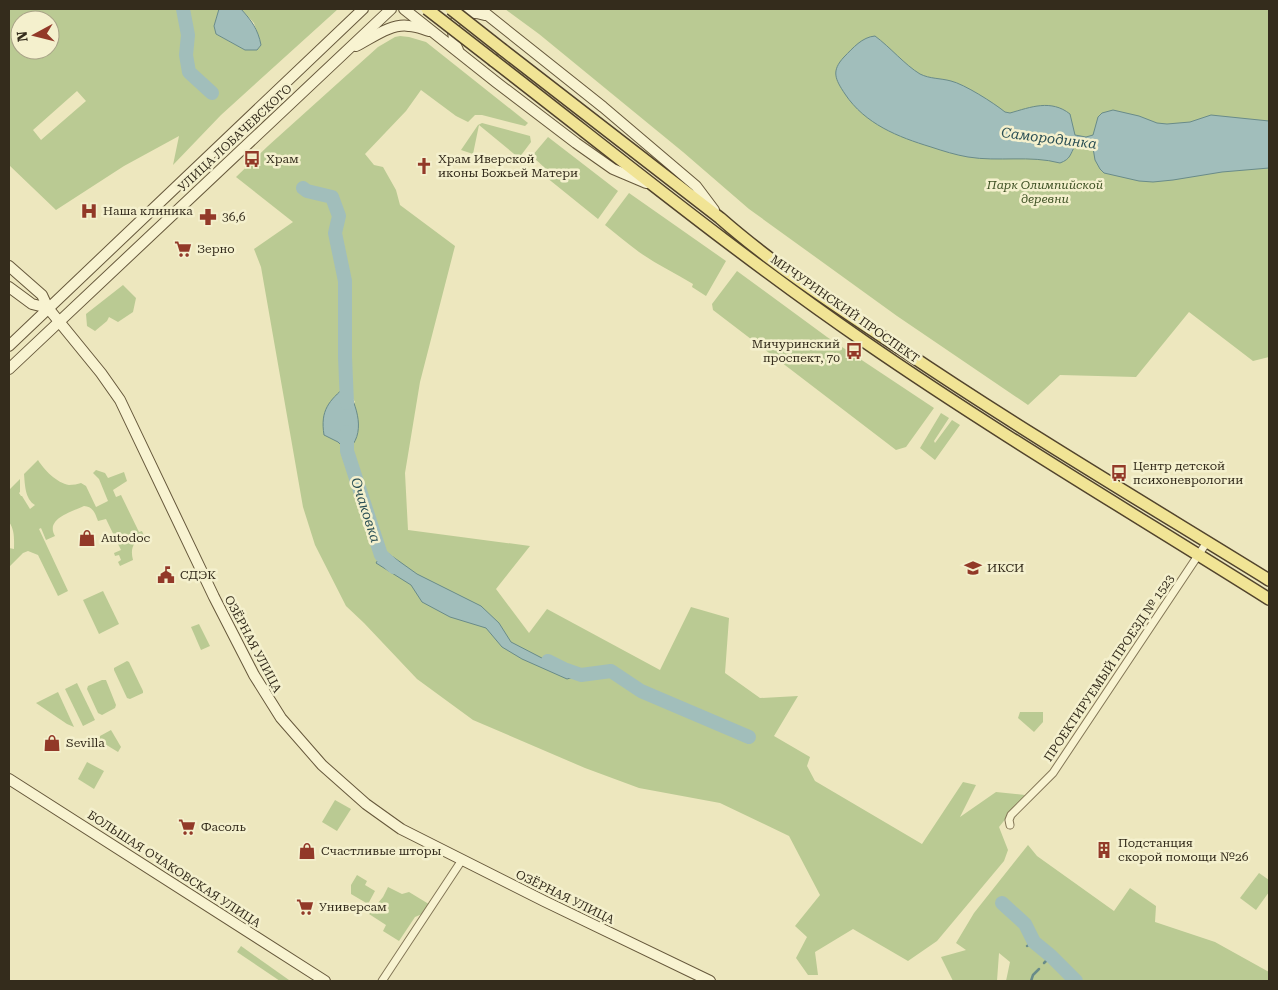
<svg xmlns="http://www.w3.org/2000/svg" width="1278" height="990" font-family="'Roboto Serif',serif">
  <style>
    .green { fill: #baca93; fill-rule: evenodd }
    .water { fill: #a1bebb; stroke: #698b89 }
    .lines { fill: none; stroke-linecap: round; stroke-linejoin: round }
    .stream { stroke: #698b89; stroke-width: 2.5 }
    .river { stroke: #a1bebb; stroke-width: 14 }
    .street-casing { stroke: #847757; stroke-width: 9 }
    .secondary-casing { stroke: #66583b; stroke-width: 12 }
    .primary-casing { stroke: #52442c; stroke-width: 14 }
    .street { stroke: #f8f3d1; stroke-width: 7 }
    .secondary { stroke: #f8f3d1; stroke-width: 10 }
    .primary { stroke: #f1e495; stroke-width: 11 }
    .primary-bridge-casing { stroke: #52442c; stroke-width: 14; stroke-linecap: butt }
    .primary-bridge { stroke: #f1e495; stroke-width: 11 }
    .labels { text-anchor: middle; stroke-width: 5; stroke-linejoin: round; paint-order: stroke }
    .street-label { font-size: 12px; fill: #342c1c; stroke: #f4f0cd }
    .poi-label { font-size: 12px; fill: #342c1c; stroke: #f4f0cd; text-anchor: start }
    .park-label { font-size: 12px; font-style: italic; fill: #3d5023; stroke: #f4f0cd }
    .water-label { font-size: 14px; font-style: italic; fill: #2b4f54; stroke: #f4f0cd }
  </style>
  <rect width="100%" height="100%" fill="#ede7be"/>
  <g class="green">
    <path d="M9 9H219L214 26 216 34 245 50H256L261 45 254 23 241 9H338L221 115 173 165 179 136 124 166 56 210 9 165ZM20 20H50V50H20ZM77 91 86 101 41 140 33 130Z"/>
    <path d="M505 9H1269V357L1253 361 1189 312 1136 377 1060 375 1028 405 897 316 749 209 683 152 539 34Z"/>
    <path d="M400 36 409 37 426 42 528 123 525 126 482 115H475L468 122 456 116 421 90 406 111 365 154 374 165 383 167 396 190 400 205 455 246 420 382 405 473 408 530 530 546 496 589 529 633 547 609 660 670 691 607 729 618 725 673 760 698 798 696 774 736 810 757 807 766 815 781 922 844 963 782 976 785 960 817 996 792 1025 795 999 827 1008 850 1004 861 937 941 908 961 853 929 815 952 818 975H808L796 958 807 937 795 926 820 895 789 836 720 803 639 788 585 768 473 720 417 679 364 623 346 606 315 545 303 507 261 267 254 249 293 222 236 177 268 146 378 47 395 37ZM346 386 355 402 338 442 324 434Z"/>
    <path d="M482 123 530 136 531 142 519 158 479 125 473 154 461 150 478 125Z"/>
    <path d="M548 137 618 191 598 219 541 173 546 169 532 156Z"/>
    <path d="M629 193 726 261 706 296 692 287 693 284C675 273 656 264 639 252 627 243 616 234 605 225Z"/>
    <path d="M737 271 827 337 934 408 906 447 896 450 713 310 712 304Z"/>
    <path d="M123 285 136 298 133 312 118 322 109 317 107 321 95 331 87 326 86 314Z"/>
    <path d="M941 413 949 418 934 441 935 443 952 420 960 425 935 460 920 448Z"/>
    <path d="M38 460C44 470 57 483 69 485 73 485 78 484 81 483L86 486 96 507 108 501 99 479 93 473 96 470 105 473 108 478 124 472 127 481 113 490 116 497 121 495 139 532 142 531 144 536C133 541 130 549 133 560L120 566 118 562 121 560 119 555 115 556 114 553 121 550 106 519 98 521C95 514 94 507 84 506 71 512 45 519 55 536L46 540 41 528 39 529 68 591 58 596 38 555 28 551 23 553 9 567V548L14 549C14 540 15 530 9 522V490L20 479V492L19 493 21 496H22L30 509 35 505C25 499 25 485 24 474Z"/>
    <path d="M103 591 119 624 99 634 83 600Z"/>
    <path d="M199 624 210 646 201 650 191 627Z"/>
    <path d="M127 661 129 662 143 691V693L130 699 127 698 114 670V668Z"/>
    <path d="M102 680H106L116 705 115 708 102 715 98 713 87 689 88 686Z"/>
    <path d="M77 683 95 720 83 726 65 689Z"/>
    <path d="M58 692 74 727 67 724 36 703Z"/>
    <path d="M1020 712H1043V722L1034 732 1018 718Z"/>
    <path d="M111 730 121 747 118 752 100 741V736Z"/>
    <path d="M87 762 104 771 94 789 78 779Z"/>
    <path d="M335 800 351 809 337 831 322 822Z"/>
    <path d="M1028 845 1037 856 1114 911 1130 888 1156 906 1155 922 1215 942 1269 972V981H1006L1010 962 999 953 997 981H953L941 957 966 950 956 943 974 913Z"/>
    <path d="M1259 873 1269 880V892L1256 910 1240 898Z"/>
    <path d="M357 875 367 881 365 885 375 891 368 904 351 894V885Z"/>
    <path d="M388 887 402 894 409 892 432 906 427 912 415 917 399 941 383 931 386 925 369 914 383 897Z"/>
    <path d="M241 946 289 980 288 981H280L237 952Z"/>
  </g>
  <g class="water">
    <path d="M219 9H241C251 20 258 29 261 45L257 50H245L216 34 214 26Z"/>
    <path d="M875 36C890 47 905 65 920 74 930 79 940 78 951 81 964 84 994 103 1005 112L1010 113C1031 107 1051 99 1070 114L1075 135 1086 137 1093 135 1098 117 1102 113 1113 110 1139 116 1157 123 1167 124 1190 122 1211 115 1269 121V168L1222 172 1173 180 1153 182 1139 181 1104 173 1100 169 1095 160 1093 148 1087 146H1075C1070 154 1071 159 1060 163 1030 155 998 162 968 157 956 155 943 151 931 147 898 137 865 124 845 94 835 79 831 71 844 57 853 48 862 37 875 36Z"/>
    <path d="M346 386C357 406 367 434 347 451L338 442 324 435C320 410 329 401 346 386Z"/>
    <path d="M389 554 417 574 481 606 499 623 511 642 565 670 581 675 567 679 522 659 502 647 486 628 450 617 422 602 411 585 376 563 381 555Z"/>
  </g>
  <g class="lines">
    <g class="stream">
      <path d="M1027 946 1034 942"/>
      <path d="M1044 963 1051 956"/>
      <path d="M1031 981 1033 975 1039 969"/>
    </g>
    <g class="river">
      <path d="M183 9 188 35 186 55 189 72 212 93"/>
      <path d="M303 188 307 191 332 197 339 216 335 233 345 281V357L347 403"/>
      <path d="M347 432V451L381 555 394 567"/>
      <path d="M548 661 564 669 581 675 611 671 641 691 749 737"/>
      <path d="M1002 903 1025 924 1034 942 1051 956 1076 981"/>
    </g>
    <g class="street-casing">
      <g id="street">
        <path d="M1010 825 1009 820 1011 815 1053 773 1207 542"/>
        <path d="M382 981 462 860"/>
      </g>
    </g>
    <g class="secondary-casing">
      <g id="secondary">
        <path d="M404 9 496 82 576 143 613 169 646 183"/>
        <path d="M480 9 603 107 696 186 714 210"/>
        <path d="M356 46C372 38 391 23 409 26 416 26 422 29 429 31"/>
        <path d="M458 50C446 26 457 6 485 15"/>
        <path d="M9 266 42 295 48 308 101 373 120 400 214 597 254 675 281 718 322 765 366 804 401 829 544 901 710 981"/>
        <path d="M9 287 32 304 48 308"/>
        <path d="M9 346 363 9"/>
        <path d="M9 369 391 9"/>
        <path d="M9 779 325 981"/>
      </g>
    </g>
    <g class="primary-casing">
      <g id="primary">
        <path d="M503 50 720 218C776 267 839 308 901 349 1021 430 1146 504 1269 580"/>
        <path d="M494 61C617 156 737 254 865 342 997 433 1134 514 1269 599"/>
      </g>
    </g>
    <use href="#street" class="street"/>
    <use href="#secondary" class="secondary"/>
    <use href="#primary" class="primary"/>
    <g class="primary-bridge-casing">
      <g id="primary-bridge">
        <path d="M427 9 494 61"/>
        <path d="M451 9 503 50"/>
      </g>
    </g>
    <use href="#primary-bridge" class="primary-bridge"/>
  </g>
  <defs>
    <g id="bus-bare" transform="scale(1.35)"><path d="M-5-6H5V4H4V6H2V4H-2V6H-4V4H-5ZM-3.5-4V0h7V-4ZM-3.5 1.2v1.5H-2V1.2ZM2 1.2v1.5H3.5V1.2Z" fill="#923928" stroke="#f4f0cd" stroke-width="2.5" paint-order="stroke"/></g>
    <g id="church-bare" transform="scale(1.35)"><path d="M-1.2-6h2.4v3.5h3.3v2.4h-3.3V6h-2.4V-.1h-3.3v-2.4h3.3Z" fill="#923928" stroke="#f4f0cd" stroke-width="2.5" paint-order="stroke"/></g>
    <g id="hospital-bare" transform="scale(1.35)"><path d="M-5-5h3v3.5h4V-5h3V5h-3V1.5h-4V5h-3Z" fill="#923928" stroke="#f4f0cd" stroke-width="2.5" paint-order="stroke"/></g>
    <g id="pharmacy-bare" transform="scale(1.35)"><path d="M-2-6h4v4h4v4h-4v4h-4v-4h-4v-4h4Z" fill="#923928" stroke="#f4f0cd" stroke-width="2.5" paint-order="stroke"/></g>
    <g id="supermarket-bare" transform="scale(1.35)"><path d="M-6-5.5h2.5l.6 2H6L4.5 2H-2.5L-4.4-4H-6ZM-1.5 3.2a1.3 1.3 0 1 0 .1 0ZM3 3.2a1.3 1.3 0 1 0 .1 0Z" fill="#923928" stroke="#f4f0cd" stroke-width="2.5" paint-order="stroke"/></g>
    <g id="shop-bare" transform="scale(1.35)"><path d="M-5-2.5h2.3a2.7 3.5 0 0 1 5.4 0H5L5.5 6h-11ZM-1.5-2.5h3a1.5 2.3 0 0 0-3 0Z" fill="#923928" stroke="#f4f0cd" stroke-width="2.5" paint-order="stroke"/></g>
    <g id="university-bare" transform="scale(1.35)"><path d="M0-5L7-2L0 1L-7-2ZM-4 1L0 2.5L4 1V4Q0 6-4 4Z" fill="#923928" stroke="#f4f0cd" stroke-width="2.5" paint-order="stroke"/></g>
    <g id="civic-bare" transform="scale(1.35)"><path d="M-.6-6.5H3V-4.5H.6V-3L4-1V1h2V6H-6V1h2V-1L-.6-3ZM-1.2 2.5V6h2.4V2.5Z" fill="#923928" stroke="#f4f0cd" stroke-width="2.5" paint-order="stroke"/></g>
    <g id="building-bare" transform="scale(1.35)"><path d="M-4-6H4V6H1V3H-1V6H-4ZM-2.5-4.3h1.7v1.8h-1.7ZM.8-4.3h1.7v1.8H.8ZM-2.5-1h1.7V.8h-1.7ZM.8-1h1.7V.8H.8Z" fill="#923928" stroke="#f4f0cd" stroke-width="2.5" paint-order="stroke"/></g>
  </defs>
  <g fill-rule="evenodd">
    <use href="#bus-bare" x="252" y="159"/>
    <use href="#church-bare" x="424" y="166"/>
    <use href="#hospital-bare" x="89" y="211"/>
    <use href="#pharmacy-bare" x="208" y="217"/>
    <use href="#supermarket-bare" x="183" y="249"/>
    <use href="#bus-bare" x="854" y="351"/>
    <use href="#bus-bare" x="1119" y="473"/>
    <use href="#shop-bare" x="87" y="538"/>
    <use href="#university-bare" x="973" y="568"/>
    <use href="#civic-bare" x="166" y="575"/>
    <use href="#shop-bare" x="52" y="743"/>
    <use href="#supermarket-bare" x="187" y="827"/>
    <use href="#building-bare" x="1104" y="850"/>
    <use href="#shop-bare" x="307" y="851"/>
    <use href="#supermarket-bare" x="305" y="907"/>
  </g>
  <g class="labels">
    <g class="street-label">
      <text transform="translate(235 138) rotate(-43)" y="4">УЛИЦА ЛОБАЧЕВСКОГО</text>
      <text transform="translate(845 309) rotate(35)" y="4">МИЧУРИНСКИЙ ПРОСПЕКТ</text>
      <text transform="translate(253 644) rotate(62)" y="4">ОЗЁРНАЯ УЛИЦА</text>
      <text transform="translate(1109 668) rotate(-56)" y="4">ПРОЕКТИРУЕМЫЙ ПРОЕЗД № 1523</text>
      <text transform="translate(174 869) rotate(33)" y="4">БОЛЬШАЯ ОЧАКОВСКАЯ УЛИЦА</text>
      <text transform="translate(565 897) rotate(26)" y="4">ОЗЁРНАЯ УЛИЦА</text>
    </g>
    <g class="poi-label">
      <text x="266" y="163">Храм</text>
      <text x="438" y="163">Храм Иверской<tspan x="438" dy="14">иконы Божьей Матери</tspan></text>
      <text x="103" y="215">Наша клиника</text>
      <text x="222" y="221">36,6</text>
      <text x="197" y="253">Зерно</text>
      <text x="840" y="348" text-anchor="end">Мичуринский<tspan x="840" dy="14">проспект, 70</tspan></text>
      <text x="1133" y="470">Центр детской<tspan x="1133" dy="14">психоневрологии</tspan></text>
      <text x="101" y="542">Autodoc</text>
      <text x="987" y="572">ИКСИ</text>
      <text x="180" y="579">СДЭК</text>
      <text x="66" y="747">Sevilla</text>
      <text x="201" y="831">Фасоль</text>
      <text x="1118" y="847">Подстанция<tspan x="1118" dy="14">скорой помощи №26</tspan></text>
      <text x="321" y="855">Счастливые шторы</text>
      <text x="319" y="911">Универсам</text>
    </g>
    <g class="park-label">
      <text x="1045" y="189">Парк Олимпийской<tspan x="1045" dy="14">деревни</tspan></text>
    </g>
    <g class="water-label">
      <text transform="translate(1049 138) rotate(7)" y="5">Самородинка</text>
      <text transform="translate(366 510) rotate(72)" y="5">Очаковка</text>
    </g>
  </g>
  <rect width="1278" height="990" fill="none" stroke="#342c1c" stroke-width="20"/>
  <g transform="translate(35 35) rotate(263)"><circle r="24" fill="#f4f0cd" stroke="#a7a286"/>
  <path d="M0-4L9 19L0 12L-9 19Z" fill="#923928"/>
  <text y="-8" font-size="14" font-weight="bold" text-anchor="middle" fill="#342c1c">N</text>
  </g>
</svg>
